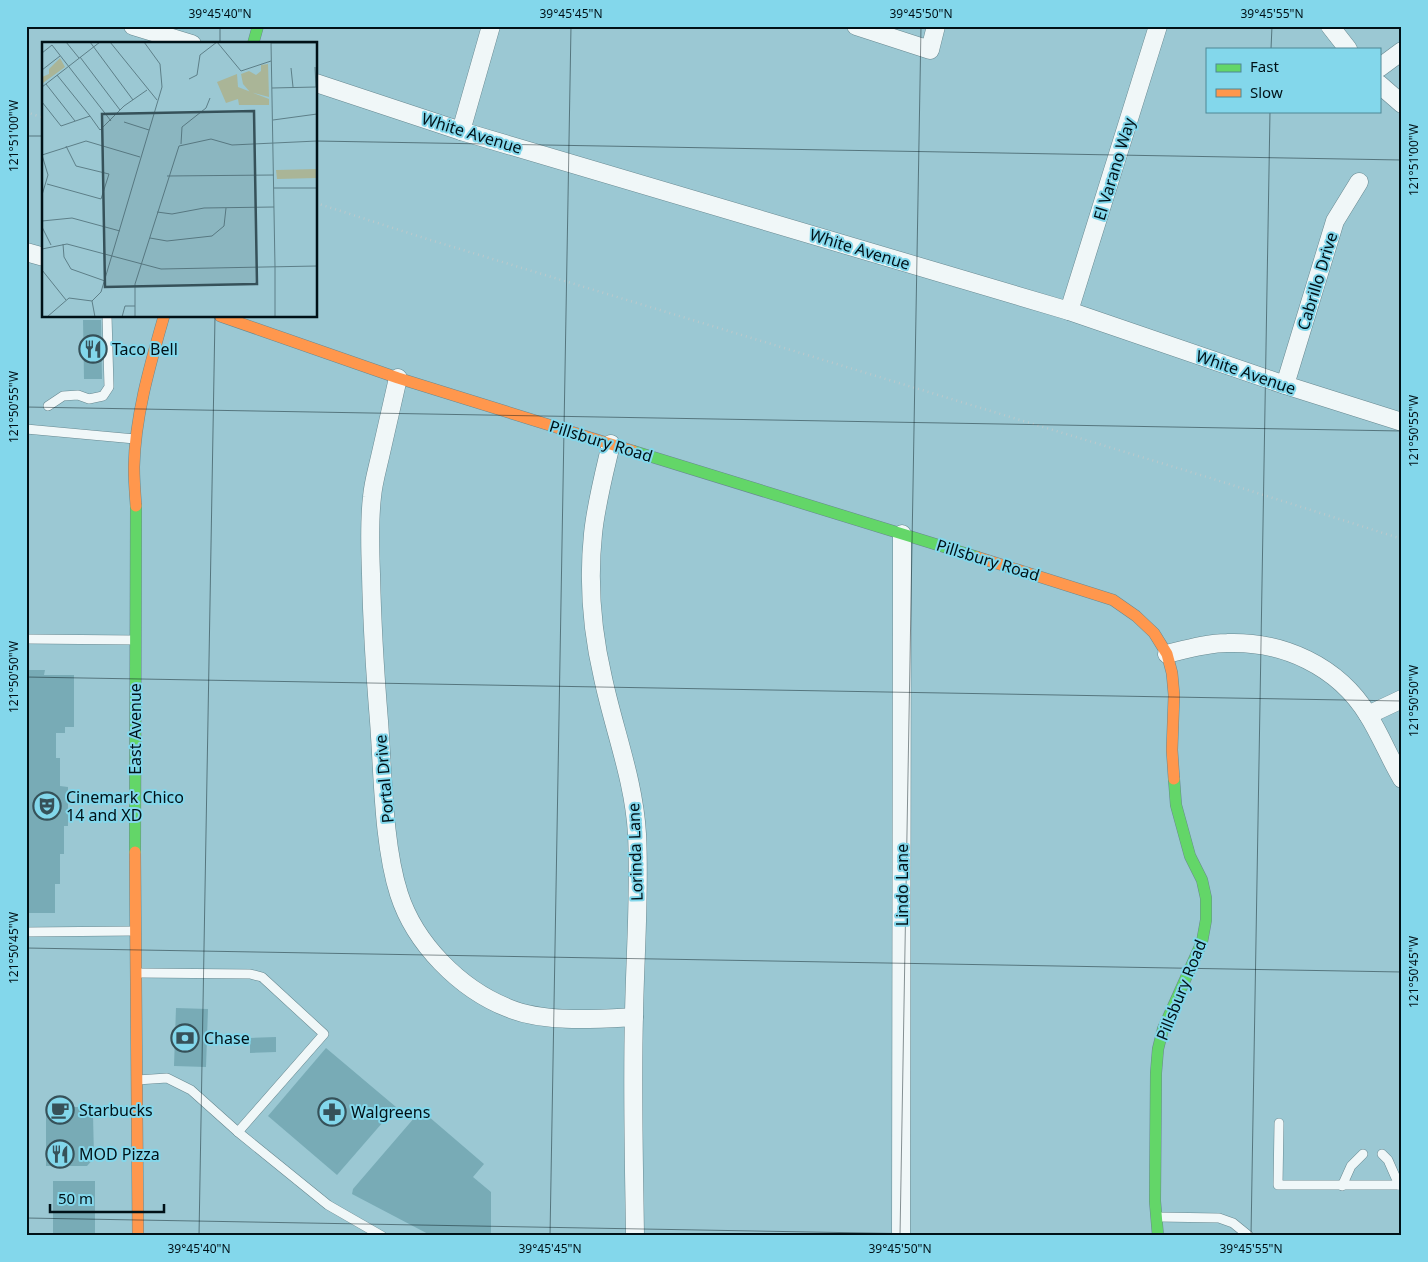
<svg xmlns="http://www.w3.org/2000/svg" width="1428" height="1262" font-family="'Noto Sans',sans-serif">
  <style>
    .building { fill: #78abb6 }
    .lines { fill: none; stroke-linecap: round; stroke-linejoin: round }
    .lane-casing { stroke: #678890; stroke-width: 10 }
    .street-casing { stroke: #678890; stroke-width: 19 }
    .fast-casing { stroke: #678890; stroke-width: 12 }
    .slow-casing { stroke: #678890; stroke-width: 12 }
    .path { stroke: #bbc9cc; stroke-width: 2.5; stroke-dasharray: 1 4; stroke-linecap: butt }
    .lane { stroke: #f0f7f8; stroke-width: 9 }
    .street { stroke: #f0f7f8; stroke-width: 18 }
    .fast { stroke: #63d668; stroke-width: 11 }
    .slow { stroke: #ff974d; stroke-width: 11 }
    .ticks { fill: none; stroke: #001117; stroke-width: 1; stroke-opacity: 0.45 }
    .labels { text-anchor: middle; stroke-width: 4; stroke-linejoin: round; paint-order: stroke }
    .street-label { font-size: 16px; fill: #001117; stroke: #83d7eb }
    .poi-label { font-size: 16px; fill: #001117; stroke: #83d7eb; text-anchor: start }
    .inset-road { fill: none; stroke: #5d7f88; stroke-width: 1 }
    .view { fill: #365159; fill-opacity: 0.15; stroke: #365159; stroke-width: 2.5 }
    .inset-edge { fill: none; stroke: #001117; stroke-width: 2.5 }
    .neatline { fill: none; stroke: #001117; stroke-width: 2 }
    .ticks-label { font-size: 12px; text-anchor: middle; fill: #001117 }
  </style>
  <rect width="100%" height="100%" fill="#9bc8d3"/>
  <g class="building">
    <path d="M83 320H101L102 379H84Z"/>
    <path d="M26 670H45L44 675H74V727H65V733H56V758H60V786L68 787V826H64V854H60V884H55V913H26Z"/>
    <path d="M176 1008 208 1009 206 1067 174 1066Z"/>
    <path d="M276 1037V1052L250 1053V1038Z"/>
    <path d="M326 1048 396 1107 337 1175 268 1116Z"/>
    <path d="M46 1107H87L93 1114 94 1158 87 1166H46Z"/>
    <path d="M421 1110 484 1164 473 1177 491 1192V1236H432L352 1194 353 1189Z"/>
    <rect x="53" y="1181" width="42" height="55"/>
  </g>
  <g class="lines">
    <g class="lane-casing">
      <g id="lane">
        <path d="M48 406 63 396 78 395 89 399 103 396 109 387 107 316"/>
        <path d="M26 429 135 439"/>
        <path d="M26 639 135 640"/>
        <path d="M26 932 135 931"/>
        <path d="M138 973 250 974 262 977 324 1034 238 1132 328 1205 382 1236"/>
        <path d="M137 1080 167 1078 191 1090 238 1132"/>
        <path d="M1279 1123 1278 1185H1402"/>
        <path d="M1382 1154 1388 1160 1399 1185"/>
        <path d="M1342 1186 1351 1166 1363 1154"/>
        <path d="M1159 1217 1219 1218 1233 1223 1249 1236"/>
      </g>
    </g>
    <g class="street-casing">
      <g id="street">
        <path d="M133 26 192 44"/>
        <path d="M856 26 930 50 936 26"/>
        <path d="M1330 26 1348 49"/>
        <path d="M1379 68 1402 51"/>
        <path d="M316 83 461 131 1069 311 1285 385 1402 422"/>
        <path d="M1379 84 1402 104"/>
        <path d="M461 131 491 26"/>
        <path d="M26 252 44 257"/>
        <path d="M1069 311 1158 26"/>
        <path d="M398 378C392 404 386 431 380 457 377 470 373 484 372 497 369 523 370 548 371 574 372 623 375 672 379 721 383 774 383 844 399 894 415 944 460 989 508 1008 544 1023 596 1019 634 1017"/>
        <path d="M1285 385 1335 221 1359 182"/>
        <path d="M611 444C604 474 596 504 593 534 588 582 592 631 603 678 614 730 634 780 637 834 640 894 635 955 634 1015 632 1088 634 1162 635 1236"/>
        <path d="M1167 654C1187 649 1207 643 1227 643 1283 641 1338 666 1368 715 1381 736 1390 759 1402 779"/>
        <path d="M1368 715 1402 699"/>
        <path d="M901 1236 902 534"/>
      </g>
    </g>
    <g class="fast-casing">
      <g id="fast">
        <path d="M253 44 258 26"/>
        <path d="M633 451 977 557"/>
        <path d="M135 852 136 506"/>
        <path d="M1158 1236 1155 1201 1156 1073 1158 1049 1163 1029 1202 942 1206 920V898L1202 880 1190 856 1176 805 1174 779"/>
      </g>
    </g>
    <g class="slow-casing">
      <g id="slow">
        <path d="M220 316 398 378 633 451"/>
        <path d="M136 506C135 493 134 480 134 467 135 416 150 365 164 316"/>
        <path d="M977 557 1113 600 1136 616 1154 633 1167 654 1172 673 1174 695 1172 750 1174 779"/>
        <path d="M135 852 138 1236"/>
      </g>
    </g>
    <g class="path">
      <path d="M26 112 44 118"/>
      <path d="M316 203 427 239 1207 477 1402 539"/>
    </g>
    <use href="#lane" class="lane"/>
    <use href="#street" class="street"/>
    <use href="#fast" class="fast"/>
    <use href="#slow" class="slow"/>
  </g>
  <path class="ticks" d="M220 44V26M1271 49 1272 26M26 136H44M316 141 1402 160M26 407 1402 431M26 677 1402 701M26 948 1402 972M26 1218 1035 1236M199 1236 215 316M550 1236 571 26M900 1236 921 26M1251 1236 1270 111"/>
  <defs>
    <g id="restaurant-ring" transform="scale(1.4375)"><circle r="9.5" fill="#83d7eb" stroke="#365159" stroke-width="1.5"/><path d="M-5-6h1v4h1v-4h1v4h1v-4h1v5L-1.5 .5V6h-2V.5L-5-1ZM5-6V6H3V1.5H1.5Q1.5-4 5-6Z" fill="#365159"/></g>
    <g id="theatre-ring" transform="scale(1.4375)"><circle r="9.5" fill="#83d7eb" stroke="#365159" stroke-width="1.5"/><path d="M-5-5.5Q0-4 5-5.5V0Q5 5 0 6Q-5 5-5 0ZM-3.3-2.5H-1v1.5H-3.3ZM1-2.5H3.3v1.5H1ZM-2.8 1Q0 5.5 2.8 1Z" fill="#365159"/></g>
    <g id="bank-ring" transform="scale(1.4375)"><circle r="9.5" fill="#83d7eb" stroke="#365159" stroke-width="1.5"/><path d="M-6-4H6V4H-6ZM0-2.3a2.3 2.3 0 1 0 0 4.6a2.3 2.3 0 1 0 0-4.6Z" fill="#365159"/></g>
    <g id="cafe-ring" transform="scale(1.4375)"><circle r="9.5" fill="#83d7eb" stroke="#365159" stroke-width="1.5"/><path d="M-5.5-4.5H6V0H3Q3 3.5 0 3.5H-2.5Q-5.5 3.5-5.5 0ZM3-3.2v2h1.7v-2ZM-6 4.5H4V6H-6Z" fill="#365159"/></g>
    <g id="pharmacy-ring" transform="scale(1.4375)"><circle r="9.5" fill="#83d7eb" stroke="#365159" stroke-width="1.5"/><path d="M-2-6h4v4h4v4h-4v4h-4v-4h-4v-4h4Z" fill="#365159"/></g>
  </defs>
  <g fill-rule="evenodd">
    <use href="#restaurant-ring" x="93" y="349"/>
    <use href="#theatre-ring" x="47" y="806"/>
    <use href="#bank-ring" x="185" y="1038"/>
    <use href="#cafe-ring" x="60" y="1110"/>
    <use href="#pharmacy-ring" x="332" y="1112"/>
    <use href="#restaurant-ring" x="60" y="1154"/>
  </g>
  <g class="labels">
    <g class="street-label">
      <text transform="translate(472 133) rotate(17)" y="6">White Avenue</text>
      <text transform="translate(1114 169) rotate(-73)" y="6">El Varano Way</text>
      <text transform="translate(860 249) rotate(17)" y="6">White Avenue</text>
      <text transform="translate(1317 281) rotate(-73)" y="6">Cabrillo Drive</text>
      <text transform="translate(1246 372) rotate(19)" y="6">White Avenue</text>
      <text transform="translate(601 441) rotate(17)" y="6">Pillsbury Road</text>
      <text transform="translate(988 560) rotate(17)" y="6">Pillsbury Road</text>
      <text transform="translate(135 729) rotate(-90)" y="6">East Avenue</text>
      <text transform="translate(384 779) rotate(-95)" y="6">Portal Drive</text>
      <text transform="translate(635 852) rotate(-92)" y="6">Lorinda Lane</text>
      <text transform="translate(902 885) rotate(-90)" y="6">Lindo Lane</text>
      <text transform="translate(1181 990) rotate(-68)" y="6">Pillsbury Road</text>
    </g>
    <g class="poi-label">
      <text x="112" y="355">Taco Bell</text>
      <text x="66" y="803">Cinemark Chico<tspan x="66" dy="18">14 and XD</tspan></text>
      <text x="204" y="1044">Chase</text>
      <text x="79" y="1116">Starbucks</text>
      <text x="351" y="1118">Walgreens</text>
      <text x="79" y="1160">MOD Pizza</text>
    </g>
  </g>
  <g transform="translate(42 42)">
    <rect width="275" height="275" fill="#9bc8d3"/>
    <path d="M18 16 23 25 1 41 0 35 7 32V27ZM226 22 227 55 208 50 201 42 199 32 207 29 214 33 219 29V23ZM195 32 196 45 227 57V63H197L196 57 184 61 175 40ZM275 127V136L235 137 234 128Z" fill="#aab597"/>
    <path class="inset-road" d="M24 0 37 16M48 0 91 58M68 0 115 58M175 0 199 29 229 19M229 0 233 225M229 1H275M0 11 10 3 69 79M38 15 78 68M249 26 251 45M0 28 18 14M15 33 48 74M147 37 155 33 158 13 175 0M4 42 33 79M0 45 58 0M230 46 274 45 273 25M0 60 19 84 48 74 58 88 82 64 105 48M231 78 275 72M82 80 107 88M139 102 140 85 164 66 168 56M0 113 44 99 98 115M0 113 6 133 0 153M125 134 232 133M5 142 59 157 67 132 34 124 24 104M232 146H275M115 170 130 172 162 166 232 165M0 179 30 176 78 189M0 185 9 203M108 196 125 199 170 194 182 184 184 166M21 202 22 215 29 227 63 239M0 207 25 202 119 227 275 224M233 225V275M0 228 24 258M50 259 53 275M5 275 27 256 50 259 59 250 120 45 118 22 102 0M80 275 83 264H93M93 275V242L137 104 169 97 190 103 275 99"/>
    <path class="view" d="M212 69 215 242 63 245 60 72Z"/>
    <rect width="275" height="275" class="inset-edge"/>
  </g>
  <rect width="1428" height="1262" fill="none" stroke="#83d7eb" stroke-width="55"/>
  <rect x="1206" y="48" width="175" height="65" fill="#83d7eb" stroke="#4f8896"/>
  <rect x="1216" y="64" width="25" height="8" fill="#63d668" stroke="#4f8896"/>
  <text x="1250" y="72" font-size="15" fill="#001117">Fast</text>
  <rect x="1216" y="89" width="25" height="8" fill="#ff974d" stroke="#4f8896"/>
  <text x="1250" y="98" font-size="15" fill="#001117">Slow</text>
  <path d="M50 1204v8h114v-8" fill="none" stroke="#001117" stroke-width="2.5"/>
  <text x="58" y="1204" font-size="15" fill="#001117" stroke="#83d7eb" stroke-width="4" paint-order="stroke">50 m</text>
  <rect x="28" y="28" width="1372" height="1206" class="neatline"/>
  <g class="ticks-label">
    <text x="220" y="18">39°45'40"N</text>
    <text x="571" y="18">39°45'45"N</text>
    <text x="921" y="18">39°45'50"N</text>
    <text x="1272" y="18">39°45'55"N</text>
    <text transform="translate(14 136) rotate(-90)" y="4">121°51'00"W</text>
    <text transform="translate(1414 160) rotate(-90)" y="4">121°51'00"W</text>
    <text transform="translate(14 407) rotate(-90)" y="4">121°50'55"W</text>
    <text transform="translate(1414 431) rotate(-90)" y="4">121°50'55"W</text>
    <text transform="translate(14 677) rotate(-90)" y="4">121°50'50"W</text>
    <text transform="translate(1414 701) rotate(-90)" y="4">121°50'50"W</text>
    <text transform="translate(14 948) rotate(-90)" y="4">121°50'45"W</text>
    <text transform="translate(1414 972) rotate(-90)" y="4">121°50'45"W</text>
    <text x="199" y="1253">39°45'40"N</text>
    <text x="550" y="1253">39°45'45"N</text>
    <text x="900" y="1253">39°45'50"N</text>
    <text x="1251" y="1253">39°45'55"N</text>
  </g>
</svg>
